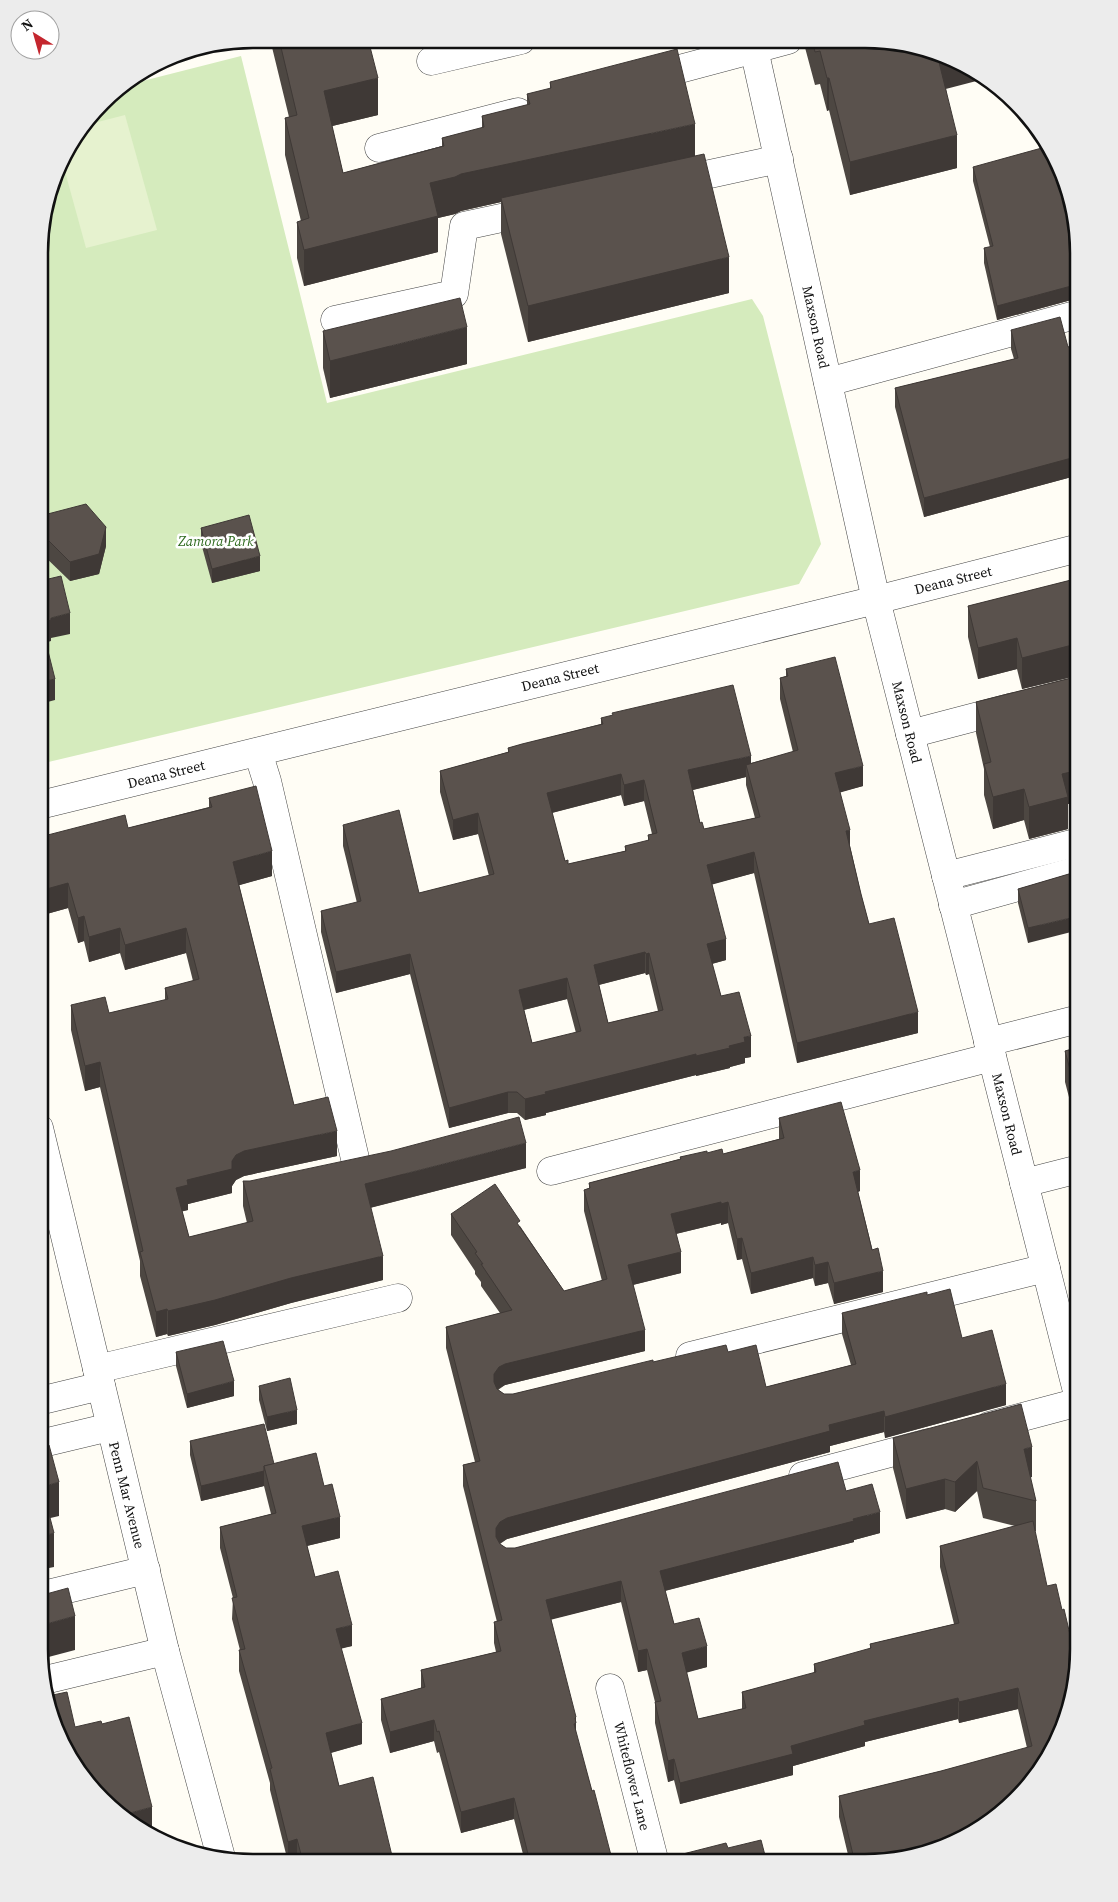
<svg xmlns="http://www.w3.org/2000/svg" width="1118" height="1902" font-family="'Source Serif 4',serif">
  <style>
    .green { fill: #d5ebbd }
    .pitch { fill: #e6f2cf }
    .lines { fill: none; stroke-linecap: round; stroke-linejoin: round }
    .minor-casing { stroke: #444; stroke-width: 29 }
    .minor { stroke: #fff; stroke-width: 28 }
    .wall { fill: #4d4742; fill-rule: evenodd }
    .shaded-wall { fill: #3f3936 }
    .building { fill: #5a524d; stroke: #3f3936; fill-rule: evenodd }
    .labels { text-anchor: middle; stroke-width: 5; stroke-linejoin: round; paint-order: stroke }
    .street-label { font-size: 14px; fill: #111; stroke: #fff }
    .park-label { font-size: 14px; font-style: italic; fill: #2f6b1f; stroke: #fff }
    .rim { fill: none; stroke: #111; stroke-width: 2.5 }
  </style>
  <rect width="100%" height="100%" fill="#fffdf5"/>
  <path class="green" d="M241 56 327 403 752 299 763 316 821 544 799 584 40 764 41 225 61 157 111 92 119 87Z"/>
  <path class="pitch" d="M125 115 157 230 86 248 61 157 86 125Z"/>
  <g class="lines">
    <g class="minor-casing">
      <g id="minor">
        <path d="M752 40 876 600 1079 1399"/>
        <path d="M431 61 521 40"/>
        <path d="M646 78 788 40"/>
        <path d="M379 148 518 112"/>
        <path d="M673 182 779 159"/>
        <path d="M335 320 454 294 464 226 538 210"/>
        <path d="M828 382 1079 314"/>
        <path d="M910 734 1013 707"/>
        <path d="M258 752 267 781 357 1167"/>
        <path d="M40 805 876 600 1079 548"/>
        <path d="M946 876 1079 842"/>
        <path d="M953 905 1079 870"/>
        <path d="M988 1042 1079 1019"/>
        <path d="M39 1128 165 1651 222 1861"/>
        <path d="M551 1171 992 1057"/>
        <path d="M1024 1183 1079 1169"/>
        <path d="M690 1356 1046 1268"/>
        <path d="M97 1369 398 1298"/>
        <path d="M39 1401 101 1386"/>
        <path d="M989 1426 1079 1402"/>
        <path d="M39 1444 110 1427"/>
        <path d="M803 1476 928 1443"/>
        <path d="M39 1596 146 1570"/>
        <path d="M45 1680 165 1651"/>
        <path d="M610 1688 655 1863"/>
      </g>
    </g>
    <use href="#minor" class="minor"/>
  </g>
  <g class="wall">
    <path d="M270 39H368L378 115 332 126 343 173 442 146V138L482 128V116L527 105V94L550 89V82L695 156 729 293 528 342 501 234V202L461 211 455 214 438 218V252L304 286 297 258V222L301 221 285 155V118L289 117Z"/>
    <path d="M803 40 894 41 946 89 957 168 850 195 829 110 827 111 820 84 815 85Z"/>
    <path d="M973 167 1079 252V299H1075L997 320 984 263V248L990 247 973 181Z"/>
    <path d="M1011 330 1068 347 1079 344V475L924 517 895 407V388L1014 359 1011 349Z"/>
    <path d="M323 331 467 364 330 398 323 368Z"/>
    <path d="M40 516 106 546 99 574 70 581 40 552Z"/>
    <path d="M201 528 260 571 212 583 201 543Z"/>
    <path d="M1079 578V801L1068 804V829L1029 839 1024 820 993 829 984 795V769L976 733V702L1078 676H1076L1022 689 1017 669 978 679 968 637V606Z"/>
    <path d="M786 669 863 786 840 792 850 846 861 894 869 924 918 1033 797 1063 754 873 712 884 726 960 712 964 721 996 751 1057 745 1058V1063L730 1067V1068L696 1076V1075L546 1113V1115L525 1120 517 1113H508L449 1128 410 974 336 993 321 932V911L357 903 343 846V825L419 893 489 876 478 834 453 840 440 792V771L508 752V748L601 724V718L751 763 793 752 780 699V678L786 676ZM746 777V785L755 818 704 829 700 823 693 790ZM621 795 624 806 644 801 652 834 648 835V841L625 846V851L568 864 565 861 552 813ZM645 973 646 975 649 974 658 1011 608 1023 599 985ZM567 999 576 1033 532 1043 524 1010Z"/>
    <path d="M209 798 272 876 239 885 294 1105 337 1156 244 1176 236 1180 232 1186V1193L188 1204V1210L182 1211 189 1237 247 1223 243 1206V1181H250L526 1168 370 1208 383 1280 291 1303 215 1325 168 1336 167 1334 156 1337 140 1276V1261L100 1087 85 1091 71 1030V1005L109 1013 165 1000V988L193 981 186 953 125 970 120 953 89 962 84 941 78 943 68 908 43 915 40 904V837L128 828 209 807Z"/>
    <path d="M1079 871 1028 943 1018 903V889Z"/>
    <path d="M1079 1047V1126L1077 1119 1075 1120 1065 1082V1051Z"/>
    <path d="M779 1118 860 1191 858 1192 883 1292 834 1304 828 1283 815 1286 813 1278 751 1294 742 1259 737 1260 728 1223 721 1225V1223L676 1234 681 1273 633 1285 645 1351 505 1385 498 1390 504 1394H513L653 1362 728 1352 766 1387 851 1365 842 1334V1313L927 1295 962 1338 1006 1405 885 1438 884 1432 830 1446V1452L507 1539 500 1544 506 1548H515L846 1491 880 1533 854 1540V1542L665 1591 674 1624 707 1667 686 1672 698 1719 742 1709V1692L814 1673V1664L870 1649V1644L954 1624 940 1567V1546L1015 1526 983 1518 977 1491 955 1512 945 1509 906 1519 893 1468V1438L1032 1477H1030L1036 1501V1531H1035L1063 1731 866 1863H850L839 1817V1796L941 1771 1027 1748 1018 1709 959 1723 958 1719 865 1742V1746L793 1766V1775L680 1804 674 1780 668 1782 655 1723V1702L647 1670 638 1672 621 1602 551 1619 576 1735 592 1791 613 1863 525 1862 514 1819 461 1833 439 1752 437 1753 434 1741 390 1753 381 1720V1699L421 1688V1670L496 1652 494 1643V1622H497L463 1486V1465L475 1462 446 1348V1327L500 1313 481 1286V1282L475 1274V1271L451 1235V1214L520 1226 564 1291 602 1281 584 1211V1190L589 1188V1183L680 1159V1157L707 1153 723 1154 779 1139Z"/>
    <path d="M176 1352 234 1396 187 1408 176 1366Z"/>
    <path d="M259 1386 297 1424 267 1431 259 1400Z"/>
    <path d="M190 1441 274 1464 324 1486 340 1538 307 1546 315 1577 352 1646 341 1648 362 1744 331 1753 339 1786 393 1860 418 1862H297V1860L288 1862 270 1790V1783L239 1671V1650H240L232 1619 233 1598 220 1548V1527L271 1514 264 1486 201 1501 190 1455Z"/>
  </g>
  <g class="shaded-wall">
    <path d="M948 55 988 78 938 91V58Z"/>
    <path d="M378 78V115L324 128V91Z"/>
    <path d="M827 78H829V110L827 111Z"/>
    <path d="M695 124V161L501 198V202L461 211 455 214 438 218V252L304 286V250L430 183 461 174Z"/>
    <path d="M957 135V168L850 195V162Z"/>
    <path d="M729 257V293L528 342V306Z"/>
    <path d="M1075 285V299L997 320V306Z"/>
    <path d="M467 327V364L330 398V361Z"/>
    <path d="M1079 456V475L924 517V498Z"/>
    <path d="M106 527V546L99 574 70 581V562Z"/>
    <path d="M260 556V571L212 583V569Z"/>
    <path d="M70 613V634L51 638V641L41 644V623L51 618Z"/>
    <path d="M1017 638V669L978 679V648Z"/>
    <path d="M1076 644V676L1022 689V658Z"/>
    <path d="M55 679V700L40 704V682Z"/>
    <path d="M751 756V776L746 765V777L688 791V770Z"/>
    <path d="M863 766V786L835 794V773Z"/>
    <path d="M1079 770V801L1068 804V829L1029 839V807L1062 774Z"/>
    <path d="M621 774V795L547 814V793Z"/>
    <path d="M644 780V801L624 806V785Z"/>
    <path d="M1024 789V820L993 829V797Z"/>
    <path d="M478 813V834L453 840V820Z"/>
    <path d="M850 830V851L846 831Z"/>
    <path d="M272 851V876L233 887V862Z"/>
    <path d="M754 852V873L707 886V865Z"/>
    <path d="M68 883V908L43 915V890Z"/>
    <path d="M84 916V941L78 943V918Z"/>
    <path d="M1079 916V930L1028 943V928Z"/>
    <path d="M120 928V953L89 962V937Z"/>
    <path d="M186 928V953L125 970V945Z"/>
    <path d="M726 939V960L707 965V944Z"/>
    <path d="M645 952V973L594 986V965Z"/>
    <path d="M649 953V974L646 975V954Z"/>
    <path d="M410 954V974L336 993V972Z"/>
    <path d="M567 978V999L519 1011V990Z"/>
    <path d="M918 1012V1033L797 1063V1043Z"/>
    <path d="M751 1036V1057L745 1058V1063L730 1067V1068L696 1076V1056L729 1046 744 1037Z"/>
    <path d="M696 1054V1075L546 1113V1115L525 1120V1099L545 1092Z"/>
    <path d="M100 1062V1087L85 1091V1066Z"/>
    <path d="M508 1092V1113L449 1128V1108Z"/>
    <path d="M337 1131V1156L244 1176 236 1180 232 1186V1193L188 1204V1210L176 1213V1188L187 1180 232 1161 236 1155 244 1151Z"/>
    <path d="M526 1143V1168L365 1209V1184Z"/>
    <path d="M860 1170V1191L853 1193V1172Z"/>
    <path d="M721 1202V1223L671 1235V1214Z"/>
    <path d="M728 1202V1223L721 1225V1204Z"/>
    <path d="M742 1238V1259L737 1260V1239Z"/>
    <path d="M681 1252V1273L628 1286V1265Z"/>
    <path d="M383 1256V1280L291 1303 215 1325 168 1336V1311L291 1278Z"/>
    <path d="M813 1257V1278L751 1294V1273Z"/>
    <path d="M828 1262V1283L815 1286V1265Z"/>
    <path d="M883 1271V1292L834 1304V1283Z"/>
    <path d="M167 1309V1334L156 1337V1312Z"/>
    <path d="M645 1330V1351L505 1385 499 1388 494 1395V1403V1374L499 1367 505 1364Z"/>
    <path d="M234 1381V1396L187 1408V1394Z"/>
    <path d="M1006 1384V1405L885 1438V1417Z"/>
    <path d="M297 1410V1424L267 1431V1417Z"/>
    <path d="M884 1411V1432L830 1446V1452L507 1539 500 1543 496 1550V1528L500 1522 507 1518 829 1425Z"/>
    <path d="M1032 1447V1477L1024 1479V1449Z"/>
    <path d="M977 1461V1491L955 1512V1482Z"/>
    <path d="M264 1471V1486L201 1501V1486Z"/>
    <path d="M945 1479V1509L906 1519V1489Z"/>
    <path d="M59 1482V1516L42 1520V1487Z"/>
    <path d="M880 1512V1533L854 1540V1542L660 1592V1571Z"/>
    <path d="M340 1517V1538L302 1547V1526Z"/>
    <path d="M54 1533V1567L39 1570V1537Z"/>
    <path d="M621 1581V1602L546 1621V1600Z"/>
    <path d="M75 1616V1650L41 1659 39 1650V1626Z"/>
    <path d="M352 1625V1646L336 1650V1629Z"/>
    <path d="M707 1646V1667L682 1674V1653Z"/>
    <path d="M647 1649V1670L638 1672V1651Z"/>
    <path d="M1018 1688V1709L959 1723V1702Z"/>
    <path d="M958 1698V1719L865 1742V1746L793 1766V1775L680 1804V1783L864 1721Z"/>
    <path d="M576 1717V1738L574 1724 575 1718Z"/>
    <path d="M434 1720V1741L390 1753V1732Z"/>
    <path d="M362 1723V1744L326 1754V1733Z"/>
    <path d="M674 1759V1780L668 1782V1761Z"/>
    <path d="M514 1798V1819L461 1833V1812Z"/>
    <path d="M152 1807V1836L122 1819 119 1816Z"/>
    <path d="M297 1839V1860L288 1862V1842Z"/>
    <path d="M554 1857V1862H532Z"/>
  </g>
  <g class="building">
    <path d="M279 39H368L378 78 324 91 343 173 444 146 442 138 484 127 482 116 530 104 527 94 551 88 550 82 677 49 695 124 461 174 455 177 430 183 438 216 304 250 297 222 309 218 285 118 297 115Z"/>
    <path d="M812 40 894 41 948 55 938 58 957 135 850 162 829 78H827L820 51 815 52Z"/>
    <path d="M1049 146 1063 171 1079 252V284L1075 285 997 306 984 248 993 246 973 167Z"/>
    <path d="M704 154 729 257 528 306 501 198Z"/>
    <path d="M460 298 467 327 330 361 323 331Z"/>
    <path d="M1060 317 1068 347 1079 344V456L924 498 895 388 1018 358 1011 330Z"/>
    <path d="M86 504 106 527 99 554 70 562 40 532V516Z"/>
    <path d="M249 515 260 556 212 569 201 528Z"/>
    <path d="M61 576 70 613 51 618V620L41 623 55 679 40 682V581Z"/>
    <path d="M1079 578V645L1076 644 1022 658 1017 638 978 648 968 606Z"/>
    <path d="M835 657 863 766 835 773 850 830 846 831 861 894 869 924 894 918 918 1012 797 1043 754 852 707 865 726 939 707 944 721 996 739 992 751 1036 744 1037 745 1042 729 1046 730 1048 696 1056V1054L545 1092 546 1094 525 1099 517 1092H508L449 1108 410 954 336 972 321 911 361 901 343 825 399 810 419 893 494 874 478 813 453 820 440 771 509 752 508 748 522 744 603 724 601 718 613 715 612 713 733 685 751 756 688 770 700 823 702 822 704 829 760 817 746 765 798 750 780 678 788 676 786 669ZM621 774 624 785 644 780 657 833 648 835 649 840 625 846 626 851 568 864V860L565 861 547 793ZM645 952 646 954 649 953 663 1010 608 1023 594 965ZM567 978 581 1031 532 1043 519 990Z"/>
    <path d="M1079 676V770L1062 774 1068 797 1029 807 1024 789 993 797 984 764 991 762 976 702Z"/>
    <path d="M256 786 272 851 233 862 294 1105 328 1097 337 1131 244 1151 236 1155 232 1161V1169L187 1180 188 1185 176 1188 189 1237 253 1221 243 1181H250L391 1151 519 1117 526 1143 365 1184 383 1256 291 1278 215 1300 168 1311 167 1309 156 1312 140 1252 143 1251 100 1062 85 1066 71 1005 105 997 109 1013 168 999 165 988 199 979 186 928 125 945 120 928 89 937 84 916 78 918 68 883 43 890 40 879V837L125 815 128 828 212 807 209 798Z"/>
    <path d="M1079 871V916L1028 928 1018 889Z"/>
    <path d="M1079 1047V1094L1077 1087 1075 1088 1065 1051Z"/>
    <path d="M841 1102 860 1170 853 1172 872 1250 878 1248 883 1271 834 1283 828 1262 815 1265 813 1257 751 1273 742 1238 737 1239 728 1202 721 1204V1202L671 1214 681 1252 628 1265 645 1330 505 1364 499 1367 494 1374V1382L497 1389 504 1394H513L653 1360V1362L726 1345 728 1352 756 1345 766 1387 856 1364 842 1313 927 1292V1295L950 1289 962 1338 992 1330 1006 1384 885 1417 884 1411 829 1425 830 1431 507 1518 500 1522 496 1528V1537L500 1544 506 1548H515L838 1462 846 1491 872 1484 880 1512 853 1519 854 1521 660 1571 674 1624 699 1618 707 1646 682 1653 698 1719 746 1708 742 1692 816 1672 814 1664 871 1648 870 1644 959 1623 940 1546 1033 1521 1047 1586 1056 1584 1062 1610 1064 1609 1078 1669 1063 1731 1035 1780 996 1819 947 1847 866 1863H855L839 1796 941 1771 1032 1746 1018 1688 959 1702 958 1698 864 1721 865 1725 791 1746 793 1754 680 1783 674 1759 668 1761 655 1702 661 1701 647 1649 638 1651 621 1581 546 1600 576 1717 575 1718 576 1723 574 1724 592 1791 594 1790 613 1863 555 1862 554 1857 530 1862 514 1798 461 1812 439 1731 437 1732 434 1720 390 1732 381 1699 425 1687 421 1670 501 1651 494 1622 502 1620 463 1465 480 1461 446 1327 512 1310 481 1264H483L475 1253 477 1252 451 1214 495 1184 520 1221 517 1223 564 1291 607 1279 584 1190 590 1188 589 1183 681 1159 680 1157 707 1151V1153L722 1149 723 1154 784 1138 779 1118Z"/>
    <path d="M223 1341 234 1381 187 1394 176 1352Z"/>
    <path d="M290 1378 297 1410 267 1417 259 1386Z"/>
    <path d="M1021 1404 1032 1447 1024 1449 1036 1501 983 1488 977 1461 955 1482 945 1479 906 1489 893 1438Z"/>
    <path d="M264 1424 274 1464 264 1466V1471L201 1486 190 1441Z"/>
    <path d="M39 1439 41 1448 49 1445 59 1482 42 1487 54 1533 39 1537Z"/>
    <path d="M316 1453 324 1486 332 1484 340 1517 302 1526 315 1577 338 1571 352 1625 336 1629 362 1723 326 1733 339 1786 373 1777 393 1860 416 1854 418 1862H303L297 1839 288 1842 270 1769 272 1768 239 1650 245 1649 232 1598 237 1597 220 1527 276 1513 264 1466Z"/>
    <path d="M68 1588 75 1616 39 1626V1596Z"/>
    <path d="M67 1692 75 1727 101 1721 102 1724 129 1717 152 1807 119 1816 83 1780 55 1731 48 1696Z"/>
    <path d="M761 1840 767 1863H681L679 1855 726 1843 728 1848Z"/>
    <path d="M504 1858 505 1862H484Z"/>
  </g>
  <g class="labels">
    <g class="street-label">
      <text transform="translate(816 327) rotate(78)" y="5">Maxson Road</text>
      <text transform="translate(953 580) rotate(-14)" y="5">Deana Street</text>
      <text transform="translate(560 677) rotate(-14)" y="5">Deana Street</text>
      <text transform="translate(907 722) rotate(76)" y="5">Maxson Road</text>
      <text transform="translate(166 774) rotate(-14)" y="5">Deana Street</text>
      <text transform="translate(1007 1114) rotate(76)" y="5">Maxson Road</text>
      <text transform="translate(127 1495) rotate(76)" y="5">Penn Mar Avenue</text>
      <text transform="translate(632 1776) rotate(76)" y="5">Whiteflower Lane</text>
    </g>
    <g class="park-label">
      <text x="216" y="546">Zamora Park</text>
    </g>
  </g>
  <path d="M0 0H1118V1902H0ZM253 48H865A205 205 0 0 1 1070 253V1649A205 205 0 0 1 865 1854H253A205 205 0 0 1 48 1649V253A205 205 0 0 1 253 48Z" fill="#ececec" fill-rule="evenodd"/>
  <path class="rim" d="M253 48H865A205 205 0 0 1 1070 253V1649A205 205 0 0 1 865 1854H253A205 205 0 0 1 48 1649V253A205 205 0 0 1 253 48Z"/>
  <g transform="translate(35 35) rotate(323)"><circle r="24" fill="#ffffff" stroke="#a0a0a0"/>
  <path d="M0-4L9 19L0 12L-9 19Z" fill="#c4262e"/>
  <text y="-8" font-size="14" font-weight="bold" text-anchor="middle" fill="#111111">N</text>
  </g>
</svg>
